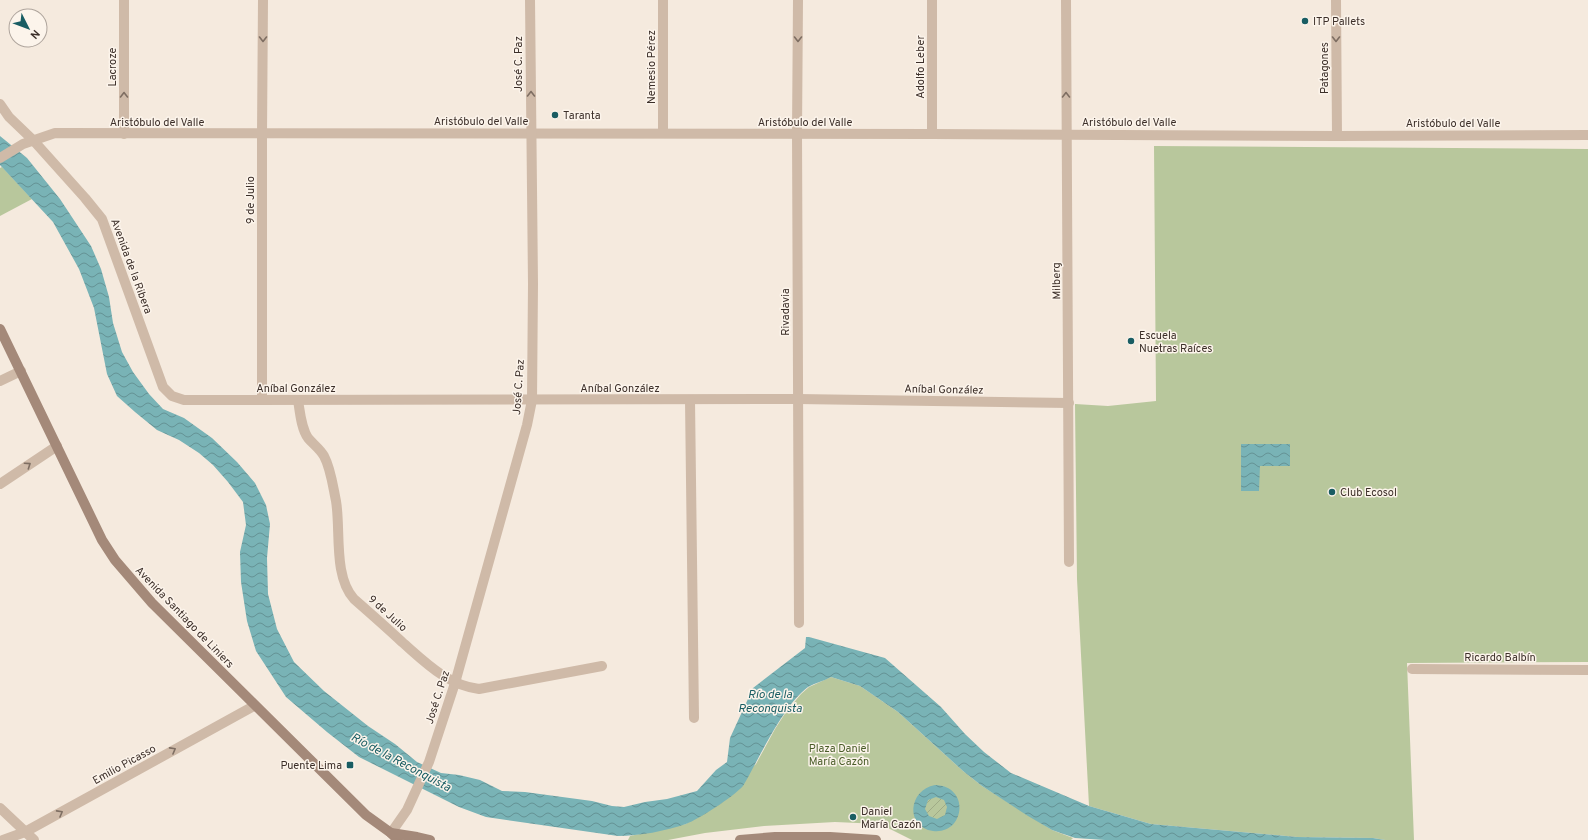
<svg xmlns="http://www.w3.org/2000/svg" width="1588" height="840" font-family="Overpass,sans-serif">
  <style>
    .park { fill: #b8c79c }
    .garden { fill: url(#garden-furrows) }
    .water { fill: url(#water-waves); fill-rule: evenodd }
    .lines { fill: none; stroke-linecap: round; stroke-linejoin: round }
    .minor { stroke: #cfbaa8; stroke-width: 10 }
    .tertiary { stroke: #cfbaa8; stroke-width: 10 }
    .secondary { stroke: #a48979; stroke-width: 10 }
    .oneway { stroke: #7e6e62 }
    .poi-dot { fill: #195d63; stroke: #fcf4eb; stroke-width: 1.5 }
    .labels { text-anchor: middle; stroke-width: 3; stroke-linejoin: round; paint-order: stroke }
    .poi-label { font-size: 11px; fill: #3c2f29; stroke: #fcf4eb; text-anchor: start }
    .street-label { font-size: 11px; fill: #3c2f29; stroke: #fcf4eb }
    .park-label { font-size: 11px; fill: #4a5d29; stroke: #fcf4eb }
    .water-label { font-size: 12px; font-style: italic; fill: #195d63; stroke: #fcf4eb }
  </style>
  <defs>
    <pattern id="garden-furrows" width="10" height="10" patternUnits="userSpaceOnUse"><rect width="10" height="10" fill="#b8c79c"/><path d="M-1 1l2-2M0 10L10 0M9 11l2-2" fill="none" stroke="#9fab86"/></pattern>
    <pattern id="water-waves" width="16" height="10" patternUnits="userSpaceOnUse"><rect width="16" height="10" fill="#79b3b6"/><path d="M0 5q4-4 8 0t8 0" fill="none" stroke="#649294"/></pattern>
  </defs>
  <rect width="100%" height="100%" fill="#f5eade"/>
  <g class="park">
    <path d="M1154 146 1588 149V662L1407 663 1414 840H1385L1373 838 1297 837 1151 824 1089 806 1077 579 1075 404 1108 406 1156 401Z"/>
    <path d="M2 167 32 199 0 216V168Z"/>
    <path d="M831 677 860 686 898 712 963 771 982 786 1052 830 1073 838 1071 840H912L880 824 835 822 764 826 705 833 668 840H628L630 836 686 824 756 764 775 729 786 712 801 694 809 687Z"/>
  </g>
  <path class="garden" d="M936 797 944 800 947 807 945 815 937 819 929 816 925 809 928 800Z"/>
  <g class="water">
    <path d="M0 136 27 158 60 199 91 246 101 269 109 297 113 323 122 352 133 372 149 394 163 409 184 418 212 438 237 462 255 483 266 505 270 524 267 558 268 594 277 629 294 662 324 691 368 726 395 744 417 762 441 773 459 775 480 780 502 791 525 792 592 801 612 806 624 807 645 802 667 799 697 791 716 770 727 762 730 738 753 688 805 648 806 637H809L885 658 941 707 965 734 984 752 1011 773 1089 806 1151 824 1297 837 1373 838 1385 840H1105L1075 838 1052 830 1028 816 982 786 963 771 898 712 860 686 831 677C824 681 815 683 808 687 783 705 759 759 743 786 733 797 699 819 686 824 666 831 639 836 618 836L486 817 459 807 359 757 327 732 286 697 256 651 247 621 241 582 240 552 246 525 243 502 228 482 213 465 199 453 179 440 157 430 135 412 117 396 107 374 94 308 79 269 53 222 0 165Z"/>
    <path d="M1241 444H1290V466H1260L1259 491H1241Z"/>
    <path d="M935 785C971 786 965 835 933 831 905 827 908 790 935 785ZM936 797 944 800 947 807 945 815 937 819 929 816 925 809 928 800Z"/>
  </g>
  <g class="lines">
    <g class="minor">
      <path d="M663 0V133"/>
      <path d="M798 0 797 133 799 623"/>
      <path d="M932 0V134"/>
      <path d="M1066 0 1069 562"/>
      <path d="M1336 0 1337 136"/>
      <path d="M0 104 9 117 33 140 85 198 102 219 163 387 172 396 184 400 798 399 1069 403"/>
      <path d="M124 134V0"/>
      <path d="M0 381 21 371"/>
      <path d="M262 400V133"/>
      <path d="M298 400C300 412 301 428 308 438 313 444 320 449 324 456 331 469 333 487 336 501 341 530 333 576 354 599 370 613 386 627 402 642 425 662 447 685 479 689L602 666"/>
      <path d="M690 400 694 718"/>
      <path d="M0 484 57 446"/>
      <path d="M1412 669 1588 670"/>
      <path d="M0 808 34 840"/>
      <path d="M3 840 25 832 254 706"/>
    </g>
    <g class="tertiary">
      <path d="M262 133 263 0"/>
      <path d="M0 158 23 144 55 133 932 134 1337 136 1588 135"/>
      <path d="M391 833 407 810 429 762 455 683 527 425 532 400 533 284 530 0"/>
    </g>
    <g class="secondary">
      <path d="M0 329 102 540 115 560 152 603 366 815 391 833 398 840"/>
      <path d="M391 833 417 837 430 840"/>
      <path d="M740 840 775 837H830L876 840"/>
    </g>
  </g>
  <defs><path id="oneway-chevron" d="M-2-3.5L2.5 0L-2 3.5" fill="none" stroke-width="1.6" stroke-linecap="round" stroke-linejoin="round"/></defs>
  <g class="oneway">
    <use href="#oneway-chevron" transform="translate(263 39) rotate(90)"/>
    <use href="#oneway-chevron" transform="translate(798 39) rotate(90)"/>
    <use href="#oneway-chevron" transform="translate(1336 39) rotate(90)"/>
    <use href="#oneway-chevron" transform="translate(531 94) rotate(-90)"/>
    <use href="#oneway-chevron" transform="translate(124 95) rotate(-90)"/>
    <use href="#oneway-chevron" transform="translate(1066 95) rotate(-90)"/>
    <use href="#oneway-chevron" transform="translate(28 465) rotate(-34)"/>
    <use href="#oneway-chevron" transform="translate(173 750) rotate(-29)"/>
    <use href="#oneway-chevron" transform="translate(60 813) rotate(-29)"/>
  </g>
  <g class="poi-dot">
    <circle cx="1305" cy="21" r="4"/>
    <circle cx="555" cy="115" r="4"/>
    <circle cx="1131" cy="341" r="4"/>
    <circle cx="1332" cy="492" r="4"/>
    <rect x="346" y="761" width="8" height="8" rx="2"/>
    <circle cx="853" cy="817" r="4"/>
  </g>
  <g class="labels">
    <g class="poi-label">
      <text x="1313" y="25">ITP Pallets</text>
      <text x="563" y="119">Taranta</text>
      <text x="1139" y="339">Escuela<tspan x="1139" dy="13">Nuetras Raíces</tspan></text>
      <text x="1340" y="496">Club Ecosol</text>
      <text x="342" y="769" text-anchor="end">Puente Lima</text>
      <text x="861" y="815">Daniel<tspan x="861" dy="13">María Cazón</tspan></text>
    </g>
    <g class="street-label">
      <text transform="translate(518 64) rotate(-90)" y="4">José C. Paz</text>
      <text transform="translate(112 67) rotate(-90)" y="4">Lacroze</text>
      <text transform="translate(651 67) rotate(-90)" y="4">Nemesio Pérez</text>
      <text transform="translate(920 67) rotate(-90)" y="4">Adolfo Leber</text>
      <text transform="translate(1324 68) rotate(-90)" y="4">Patagones</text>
      <text x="481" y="125">Aristóbulo del Valle</text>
      <text x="157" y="126">Aristóbulo del Valle</text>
      <text x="805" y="126">Aristóbulo del Valle</text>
      <text x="1129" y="126">Aristóbulo del Valle</text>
      <text x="1453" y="127">Aristóbulo del Valle</text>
      <text transform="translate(250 200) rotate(-90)" y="4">9 de Julio</text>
      <text transform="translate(132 266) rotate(70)" y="4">Avenida de la Ribera</text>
      <text transform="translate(1056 281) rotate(-91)" y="4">Milberg</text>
      <text transform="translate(785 312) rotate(-90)" y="4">Rivadavia</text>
      <text transform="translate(518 387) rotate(-86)" y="4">José C. Paz</text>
      <text x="296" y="392">Aníbal González</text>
      <text x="620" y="392">Aníbal González</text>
      <text transform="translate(944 389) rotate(1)" y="4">Aníbal González</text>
      <text transform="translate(388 613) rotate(42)" y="4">9 de Julio</text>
      <text transform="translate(185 617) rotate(46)" y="4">Avenida Santiago de Liniers</text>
      <text x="1500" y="661">Ricardo Balbín</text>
      <text transform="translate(437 697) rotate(-72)" y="4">José C. Paz</text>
      <text transform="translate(124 764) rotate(-29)" y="4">Emilio Picasso</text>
    </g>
    <g class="park-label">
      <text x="839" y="752">Plaza Daniel<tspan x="839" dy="13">María Cazón</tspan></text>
    </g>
    <g class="water-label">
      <text x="770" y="698">Río de la<tspan x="770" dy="14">Reconquista</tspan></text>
      <text transform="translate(401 762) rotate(28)" y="4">Río de la Reconquista</text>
    </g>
  </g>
  <g transform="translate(28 28) rotate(132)"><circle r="19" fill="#fcf4eb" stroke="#afa59d"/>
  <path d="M0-3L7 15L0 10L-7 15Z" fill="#195d63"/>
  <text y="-6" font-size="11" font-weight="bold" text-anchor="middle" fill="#3c2f29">N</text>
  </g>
</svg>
